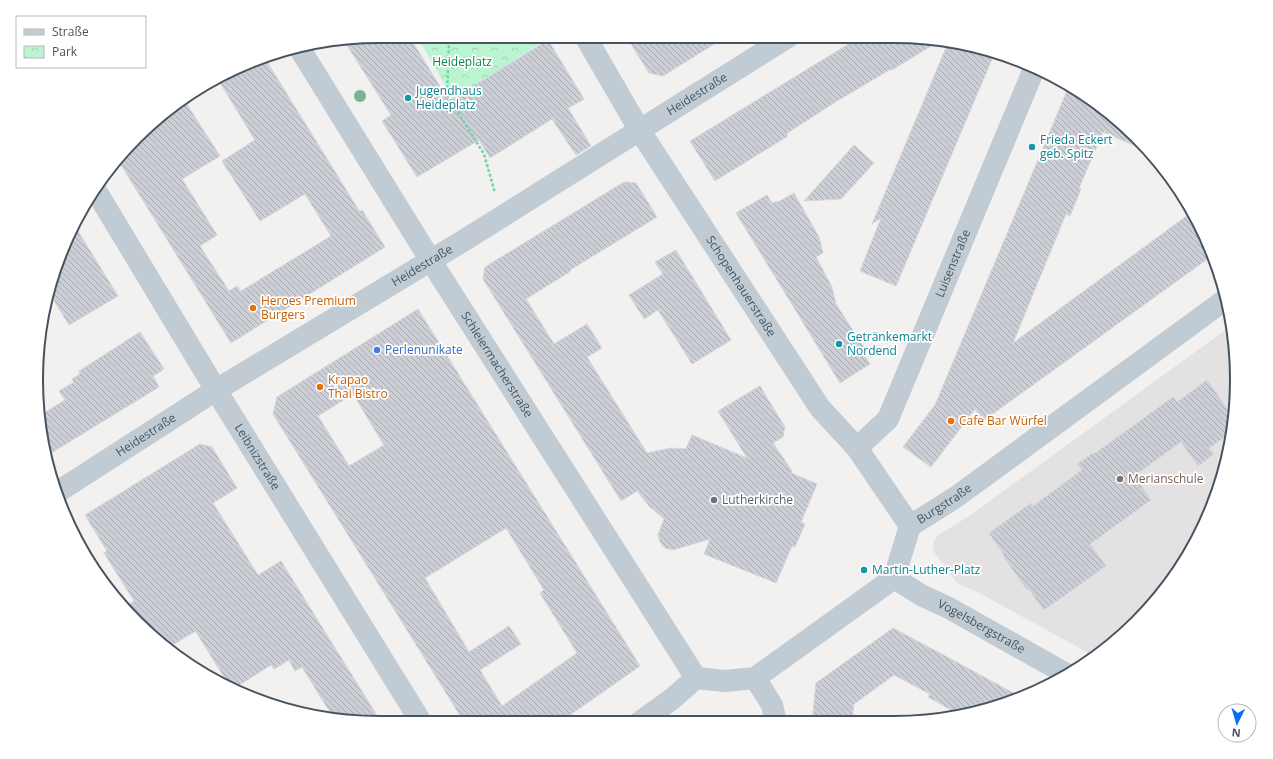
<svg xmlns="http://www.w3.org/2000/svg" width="1273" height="759" font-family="'Open Sans',sans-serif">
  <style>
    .education { fill: #e4e1e2 }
    .park { fill: url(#park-crowns) }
    .building { fill: url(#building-back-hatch); stroke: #d4d6dc; fill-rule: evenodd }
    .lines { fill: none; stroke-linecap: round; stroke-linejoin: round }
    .path { stroke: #70d5a3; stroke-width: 2.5; stroke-dasharray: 3 2; stroke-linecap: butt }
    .minor { stroke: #c0cbd3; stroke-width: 22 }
    .tree { fill: #76b494 }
    .culture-dot { fill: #0f9aa8; stroke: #fff; stroke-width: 1.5 }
    .food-dot { fill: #e8710a; stroke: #fff; stroke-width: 1.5 }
    .shop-dot { fill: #3f7fe0; stroke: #fff; stroke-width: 1.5 }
    .education-dot { fill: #8d6e63; stroke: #fff; stroke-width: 1.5 }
    .worship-dot { fill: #6b7280; stroke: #fff; stroke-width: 1.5 }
    .labels { text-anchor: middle; stroke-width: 3.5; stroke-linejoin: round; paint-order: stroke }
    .park-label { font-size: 12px; fill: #0f8349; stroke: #fff }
    .culture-label { font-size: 12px; fill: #0d838f; stroke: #fff; text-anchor: start }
    .street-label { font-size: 12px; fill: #465460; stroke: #fff }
    .food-label { font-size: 12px; fill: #c56008; stroke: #fff; text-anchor: start }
    .shop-label { font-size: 12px; fill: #366cbe; stroke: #fff; text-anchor: start }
    .education-label { font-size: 12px; fill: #785e54; stroke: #fff; text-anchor: start }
    .worship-label { font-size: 12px; fill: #5b616d; stroke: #fff; text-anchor: start }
    .rim { fill: none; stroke: #465460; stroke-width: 2 }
  </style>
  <defs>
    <pattern id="park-crowns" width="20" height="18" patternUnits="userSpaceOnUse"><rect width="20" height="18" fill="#bbf4d1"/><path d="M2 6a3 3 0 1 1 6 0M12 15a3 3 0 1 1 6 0" fill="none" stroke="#a2d3b6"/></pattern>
    <pattern id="building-back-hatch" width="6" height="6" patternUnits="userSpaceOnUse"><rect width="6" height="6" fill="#cccfd6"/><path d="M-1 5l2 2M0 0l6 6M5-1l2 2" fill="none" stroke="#a7abb1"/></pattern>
  </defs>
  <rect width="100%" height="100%" fill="#f3f0f0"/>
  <path class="education" d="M1231 326 1237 380 1230 447 1211 511 1179 571 1120 638 1094 656 981 594 957 583 934 552 933 543 937 536 969 516Z"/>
  <path class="park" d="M417 36H552L453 99Z"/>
  <g class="building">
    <path d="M380 36H409L449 101 548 40 584 99 568 108 591 146 576 155 552 119 490 158 479 140 417 177 382 121 391 115 345 42Z"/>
    <path d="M626 36H727L663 76 649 73Z"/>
    <path d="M860 37H916L939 41 892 70 891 69 837 101 786 134 788 136 715 181 690 141Z"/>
    <path d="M948 43 995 52 896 286 860 271 881 218 872 224Z"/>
    <path d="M264 57 360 212 362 210 385 247 231 343 118 160 171 107 184 100 220 156 182 179 217 235 200 246 229 291 237 286 241 291 331 236 305 194 260 221 222 161 255 140 219 81Z"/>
    <path d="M1069 86 1085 94 1137 137 1145 147 1143 149 1103 132 1079 188 1081 189 1070 216 1066 214 1013 343 1192 212 1211 248 1213 255 983 421 975 409 931 467 903 447 935 405Z"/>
    <path d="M854 145 874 163 841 199 804 201Z"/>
    <path d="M624 182 636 183 657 217 570 270 571 271 526 299 554 344 587 324 602 348 587 357 647 453 671 448 686 449 692 435 747 458 718 411 760 386 785 427 783 437 773 443 792 471 791 473 817 484 801 522 805 524 801 533 795 547 792 546 776 583 704 554 710 539 673 550 665 548 662 545 660 542 658 535 664 519 649 506 637 491 621 501 483 279 485 267Z"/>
    <path d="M794 193 819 237 823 253 816 257 832 287 836 304 865 349 862 351 870 364 840 383 736 213 767 195 772 203 777 201 778 202Z"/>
    <path d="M76 228 118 296 69 325 50 294 54 269Z"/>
    <path d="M676 250 731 340 692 364 658 310 644 319 629 295 663 274 655 262Z"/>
    <path d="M418 309 640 666 560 722H464L273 414 277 397ZM353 394 384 445 349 466 318 416ZM506 528 544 590 540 593 577 653 502 706 480 670 521 644 509 626 469 652 425 578Z"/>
    <path d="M140 332 164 369 153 376 159 387 48 455 42 414 65 400 59 391 74 382 72 379 80 374 79 371Z"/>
    <path d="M1207 380 1233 417 1232 432 1209 448 1214 454 1198 466 1181 442 1134 476 1151 500 1090 544 1106 566 1044 610 1028 588 1027 590 1003 556 1004 555 989 533 1031 503 1033 506 1082 470 1077 464 1093 453 1094 454 1173 397 1177 402Z"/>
    <path d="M200 444 212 447 237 488 213 503 258 575 281 561 381 722H357L333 717 302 667 295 671 289 660 274 669 271 665 235 688 229 685 196 632H194L169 647 126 606 134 601 104 553 107 551 85 515Z"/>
    <path d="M893 628 949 658 1019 696 983 711 960 715 928 697 930 694 894 675 854 704 852 722H812L816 683Z"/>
  </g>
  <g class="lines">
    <g class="path">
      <path d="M446 36 449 42 447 95 484 154 495 193"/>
      <path d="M449 42 460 36"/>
    </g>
    <g class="minor">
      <path id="s1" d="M585 36 640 131 820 408 857 448 910 526"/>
      <path id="s2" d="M300 49 431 261 696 678"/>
      <path id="s3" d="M96 191 216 390 421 722"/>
      <path id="s4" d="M857 448 888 419 1034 69"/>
      <path id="s5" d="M56 493 216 390 463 241 788 37"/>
      <path id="s6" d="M894 578 921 595 949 608 1068 675"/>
      <path d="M755 678 772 705 776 722"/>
      <path id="s7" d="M640 722 672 699 696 678 725 681 755 678 876 591 894 578 910 526 956 497 1226 299"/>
    </g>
  </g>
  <circle class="tree" cx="360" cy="96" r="6"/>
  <g class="culture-dot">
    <circle cx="408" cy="98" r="4"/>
    <circle cx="1032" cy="147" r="4"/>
    <circle cx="839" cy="344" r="4"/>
    <circle cx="864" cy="570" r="4"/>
  </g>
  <g class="food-dot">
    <circle cx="253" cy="308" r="4"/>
    <circle cx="320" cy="387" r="4"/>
    <circle cx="951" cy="421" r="4"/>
  </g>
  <circle class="shop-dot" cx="377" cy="350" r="4"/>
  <circle class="education-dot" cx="1120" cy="479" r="4"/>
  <circle class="worship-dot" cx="714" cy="500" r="4"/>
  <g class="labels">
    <g class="park-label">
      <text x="462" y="66">Heideplatz</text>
    </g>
    <g class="culture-label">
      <text x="416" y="95">Jugendhaus<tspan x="416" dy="14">Heideplatz</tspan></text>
      <text x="1040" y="144">Frieda Eckert<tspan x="1040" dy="14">geb. Spitz</tspan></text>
      <text x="847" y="341">Getränkemarkt<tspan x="847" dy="14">Nordend</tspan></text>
      <text x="872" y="574">Martin-Luther-Platz</text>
    </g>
    <g class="street-label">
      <text dy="4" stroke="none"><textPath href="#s5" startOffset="755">Heidestraße</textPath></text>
      <text dy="4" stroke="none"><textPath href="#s4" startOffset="211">Luisenstraße</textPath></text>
      <text dy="4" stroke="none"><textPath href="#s5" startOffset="431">Heidestraße</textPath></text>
      <text dy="4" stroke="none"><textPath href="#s1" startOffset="295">Schopenhauerstraße</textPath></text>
      <text dy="4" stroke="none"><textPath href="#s2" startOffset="372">Schleiermacherstraße</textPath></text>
      <text dy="4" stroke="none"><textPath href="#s5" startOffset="107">Heidestraße</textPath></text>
      <text dy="4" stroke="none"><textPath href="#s3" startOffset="311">Leibnizstraße</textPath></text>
      <text dy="4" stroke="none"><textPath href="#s7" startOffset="397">Burgstraße</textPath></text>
      <text dy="4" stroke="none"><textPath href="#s6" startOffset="100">Vogelsbergstraße</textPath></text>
    </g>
    <g class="food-label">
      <text x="261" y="305">Heroes Premium<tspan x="261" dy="14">Burgers</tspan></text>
      <text x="328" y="384">Krapao<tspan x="328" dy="14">Thai Bistro</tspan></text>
      <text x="959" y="425">Cafe Bar Würfel</text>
    </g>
    <g class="shop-label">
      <text x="385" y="354">Perlenunikate</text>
    </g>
    <g class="education-label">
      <text x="1128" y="483">Merianschule</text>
    </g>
    <g class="worship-label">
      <text x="722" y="504">Lutherkirche</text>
    </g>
  </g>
  <path d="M0 0H1273V759H0ZM379 43H894A336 336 0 0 1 1230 379V380A336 336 0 0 1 894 716H379A336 336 0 0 1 43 380V379A336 336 0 0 1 379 43Z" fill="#fff" fill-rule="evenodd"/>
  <path class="rim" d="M379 43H894A336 336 0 0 1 1230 379V380A336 336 0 0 1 894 716H379A336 336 0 0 1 43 380V379A336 336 0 0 1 379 43Z"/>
  <rect x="16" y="16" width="130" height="52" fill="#ffffff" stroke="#b5bbbf"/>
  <rect x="24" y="29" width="20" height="6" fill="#c0cbd3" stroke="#b5bbbf"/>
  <text x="52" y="36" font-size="12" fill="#465460">Straße</text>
  <rect x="24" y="46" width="20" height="12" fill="url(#park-crowns)" stroke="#b5bbbf"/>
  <text x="52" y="56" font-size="12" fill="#465460">Park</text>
  <g transform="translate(1237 723) rotate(185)"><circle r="19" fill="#ffffff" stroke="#b5bbbf"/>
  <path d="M0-3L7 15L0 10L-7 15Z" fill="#086ff5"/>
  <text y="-6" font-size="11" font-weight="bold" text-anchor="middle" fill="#465460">N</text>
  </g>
</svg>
